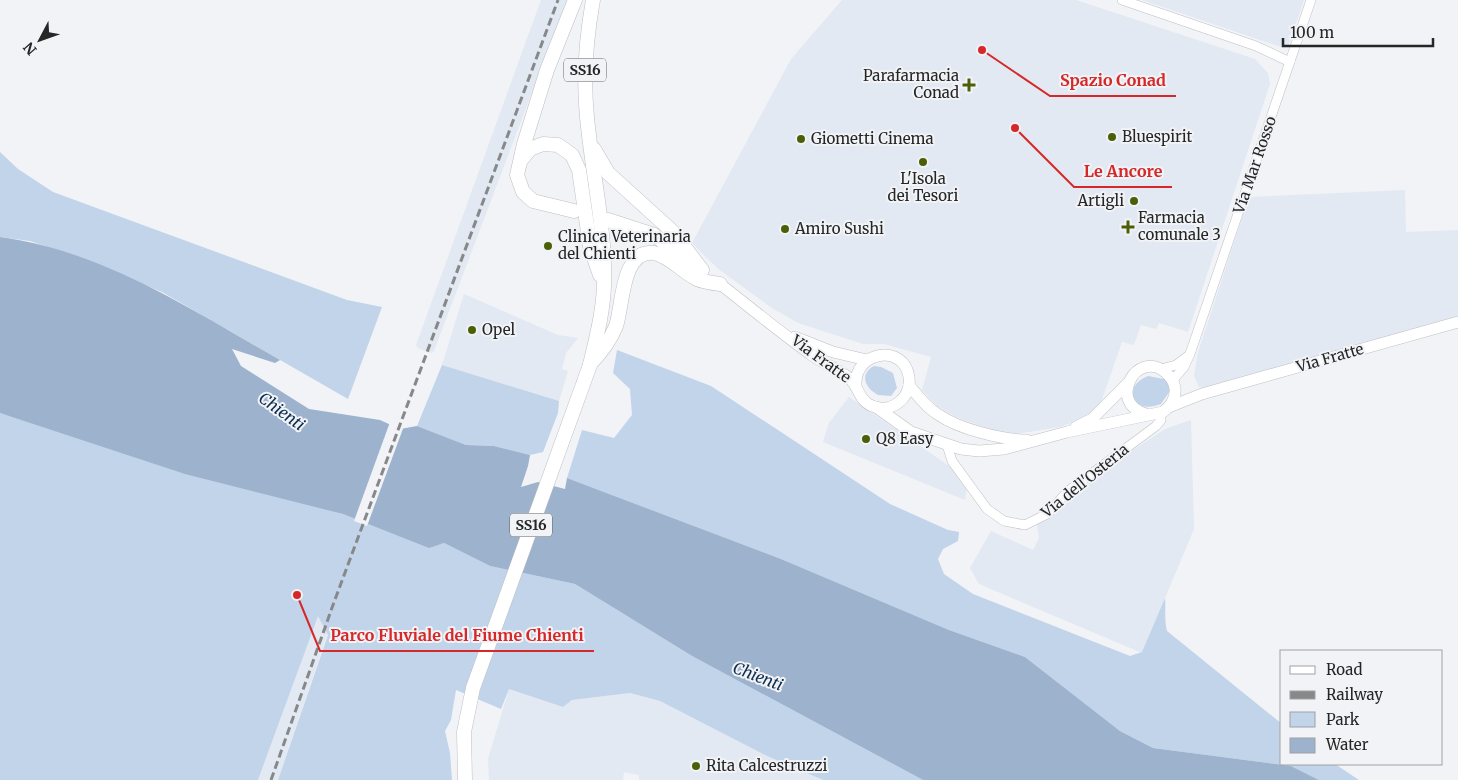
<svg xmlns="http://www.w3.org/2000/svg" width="1458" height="780" font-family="Merriweather,serif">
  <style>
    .built { fill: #e2e9f2 }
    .green { fill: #c1d4ea }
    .water { fill: #9cb2cd }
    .pier { fill: #f1f3f6 }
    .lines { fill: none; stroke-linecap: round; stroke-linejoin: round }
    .minor-casing { stroke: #bdbfc2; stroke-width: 10 }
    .secondary-casing { stroke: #bdbfc2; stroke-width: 12 }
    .primary-casing { stroke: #bdbfc2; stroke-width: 15 }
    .minor { stroke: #fff; stroke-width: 9 }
    .secondary { stroke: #fff; stroke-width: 11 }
    .primary { stroke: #fff; stroke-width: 14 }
    .rail { stroke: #87888a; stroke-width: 3; stroke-dasharray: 8 4; stroke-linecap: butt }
    .poi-dot { fill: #4a5f08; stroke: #f1f3f6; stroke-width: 2 }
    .labels { text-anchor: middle; stroke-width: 4; stroke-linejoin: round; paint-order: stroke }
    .shield { fill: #f1f3f6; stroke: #626464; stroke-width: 1 }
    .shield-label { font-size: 14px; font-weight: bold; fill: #252626 }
    .poi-label { font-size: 15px; fill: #252626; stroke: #f1f3f6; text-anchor: start }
    .street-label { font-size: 15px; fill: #252626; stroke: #f1f3f6 }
    .water-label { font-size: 16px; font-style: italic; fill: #0b2b4f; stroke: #f1f3f6 }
    .leader { fill: none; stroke: #d62828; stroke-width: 2 }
    .callout-dot { fill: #d62828; stroke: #f1f3f6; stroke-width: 2 }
    .callout-label { font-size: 16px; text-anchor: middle; font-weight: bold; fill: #d62828; stroke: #f1f3f6; stroke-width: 4; stroke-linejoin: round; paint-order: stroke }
  </style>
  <rect width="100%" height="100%" fill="#f1f3f6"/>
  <g class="built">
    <path d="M541 0H567L434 351 431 353 418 348 416 345Z"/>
    <path d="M842 0H1076L1255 59 1268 73 1270 84 1188 332 1159 323 1156 329 1141 325 1134 345 1122 342 1099 408 1085 418 1060 427 1016 434 992 430 956 417 937 406 922 390 931 357 884 344H863L798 323 772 308 717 268 692 243 791 59Z"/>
    <path d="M1142 0H1304L1289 44 1284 48Z"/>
    <path d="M1405 190 1406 232 1458 230V317L1203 388 1199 387 1194 376 1198 352 1249 197Z"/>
    <path d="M464 294 558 335 578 338 566 353 562 369 568 371 559 401 442 365Z"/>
    <path d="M849 397 952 468 967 486 965 500 823 442 829 423Z"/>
    <path d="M1191 420 1194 529 1142 653 979 584 970 568 991 531 1033 550 1039 538 1037 525 1038 523 1060 509 1102 470 1165 429Z"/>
    <path d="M321 606H337L278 780H258Z"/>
    <path d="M509 689 563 707 572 700 630 693 660 701 767 756 823 780H639V775L624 772 623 780H489L488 759Z"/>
  </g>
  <g class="green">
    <path d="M0 152 18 169 53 192 347 300 382 307 348 399 162 292 77 257 30 241 0 237Z"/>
    <path d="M617 350 711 386 890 504 948 530 959 532 958 541 943 549 938 559 944 574 973 594 1130 656 1142 652 1165 598C1166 609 1164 620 1167 631L1282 724V764H1335L1359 780H1319L1291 766 1153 748 1120 731 1025 657 949 630 781 559 567 478 582 430 614 438 632 415 630 389 613 373Z"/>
    <path d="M442 365 559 401 558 413 543 452 530 455 494 446 466 445 417 426Z"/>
    <path d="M874 366 881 367 893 373 897 388 891 396 878 395C865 388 859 374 874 366Z"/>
    <path d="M1148 376 1164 379 1169 385 1170 391 1161 404C1149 408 1138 409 1132 396 1133 385 1137 381 1148 376Z"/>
    <path d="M0 413 343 514 429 547 444 543 490 566 575 584 692 656 923 780H823L767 756 660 701 630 693 572 700 563 707 509 689 501 709 456 690 451 720 445 731 450 753 452 780H278L328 635 318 616 258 780H0Z"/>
  </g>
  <path class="water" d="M0 237C101 250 194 311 280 360L275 363 232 349 241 366 309 409 380 420 400 429 417 426 466 445 494 446 530 455 528 466 521 487 538 482 565 489 567 478 781 559 949 630 1025 657 1120 731 1153 748 1291 766 1319 780H923L692 656 575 584 490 566 444 543 429 548 343 514 185 474 0 413Z"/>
  <path class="pier" d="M390 422 404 426 367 526 354 521Z"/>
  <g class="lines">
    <g class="minor-casing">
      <g id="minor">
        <path d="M1122 0 1256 46 1290 62"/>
        <path d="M1161 369 1176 365 1188 356"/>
        <path d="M1172 381 1184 367 1190 354 1311 0"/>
        <path d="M947 445 952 461 987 509 1004 521 1025 525 1047 514 1068 491 1156 426 1161 420 1160 413"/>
      </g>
    </g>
    <g class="secondary-casing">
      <g id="secondary">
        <path d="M720 284C751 308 781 333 813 356 824 364 838 369 849 378 859 386 858 400 872 406 891 414 912 398 909 377 904 343 854 351 856 385"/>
        <path d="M795 337 833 352 867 360"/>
        <path d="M909 385C918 396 927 408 939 415 959 429 1003 440 1027 440"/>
        <path d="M876 407 911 432 961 449 979 451 1004 449 1067 432 1163 412C1171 406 1176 398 1175 388 1174 382 1170 376 1165 372 1136 349 1107 403 1146 414"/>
        <path d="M1169 407 1202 394 1458 322"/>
        <path d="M1076 427 1092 419 1128 383"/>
      </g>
    </g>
    <g class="primary-casing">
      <g id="primary">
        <path d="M594 149 608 173 673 232 702 270"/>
        <path d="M521 160 530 149 543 144 558 145 572 155 579 170 590 246 600 275"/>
        <path d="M574 211 533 201 523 192 517 175 524 144 547 70 575 0"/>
        <path d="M608 220 654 235 693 264"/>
        <path d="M590 364C602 352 610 341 616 326 623 306 621 249 654 253 669 256 683 272 697 279 704 282 712 283 720 284"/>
        <path d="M465 780 464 732 473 688 590 365C596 339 603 313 604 286 606 230 592 173 587 117 583 78 586 39 593 0"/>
      </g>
    </g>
    <use href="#minor" class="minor"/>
    <use href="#secondary" class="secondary"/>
    <use href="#primary" class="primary"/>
    <path class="rail" d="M271 780 333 605 558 0"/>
  </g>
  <g class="poi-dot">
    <path d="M966.5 77.5h5v5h5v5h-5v5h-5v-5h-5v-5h5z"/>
    <circle cx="1112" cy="137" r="5"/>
    <circle cx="801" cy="139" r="5"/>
    <circle cx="923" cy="162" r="5"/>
    <circle cx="1134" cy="201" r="5"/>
    <path d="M1125.5 219.5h5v5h5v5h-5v5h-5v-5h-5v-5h5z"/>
    <circle cx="785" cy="229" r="5"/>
    <circle cx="548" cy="246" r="5"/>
    <circle cx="472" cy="330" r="5"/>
    <circle cx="866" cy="439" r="5"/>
    <circle cx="696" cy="766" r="5"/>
  </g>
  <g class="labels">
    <g class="shield">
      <rect x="564" y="58.5" width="42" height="23" rx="4"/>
      <rect x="510" y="513.5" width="42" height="23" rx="4"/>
    </g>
    <g class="shield-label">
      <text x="585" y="75">SS16</text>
      <text x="531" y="530">SS16</text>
    </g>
    <g class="poi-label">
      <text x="959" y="81" text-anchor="end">Parafarmacia<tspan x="959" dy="17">Conad</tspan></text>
      <text x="1122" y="142">Bluespirit</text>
      <text x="811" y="144">Giometti Cinema</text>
      <text x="923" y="184" text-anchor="middle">L'Isola<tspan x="923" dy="17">dei Tesori</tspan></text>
      <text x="1124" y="206" text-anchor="end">Artigli</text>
      <text x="1138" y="223">Farmacia<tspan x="1138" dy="17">comunale 3</tspan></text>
      <text x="795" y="234">Amiro Sushi</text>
      <text x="558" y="242">Clinica Veterinaria<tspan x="558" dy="17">del Chienti</tspan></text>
      <text x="482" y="335">Opel</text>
      <text x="876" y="444">Q8 Easy</text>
      <text x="706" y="771">Rita Calcestruzzi</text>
    </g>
    <g class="street-label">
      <text transform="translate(1255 165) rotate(-71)" y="5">Via Mar Rosso</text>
      <text transform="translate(1330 358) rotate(-16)" y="5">Via Fratte</text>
      <text transform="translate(821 359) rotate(36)" y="5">Via Fratte</text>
      <text transform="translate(1085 481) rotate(-39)" y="5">Via dell'Osteria</text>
    </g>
    <g class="water-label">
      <text transform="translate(282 411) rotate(36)" y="6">Chienti</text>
      <text transform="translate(758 676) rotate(21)" y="6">Chienti</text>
    </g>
  </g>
  <path class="leader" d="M982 50L1050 96H1176M1015 128L1074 187H1172M297 595L320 651H594"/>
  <g class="callout-dot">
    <circle cx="982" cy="50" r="5"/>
    <circle cx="1015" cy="128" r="5"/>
    <circle cx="297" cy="595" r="5"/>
  </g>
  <g class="callout-label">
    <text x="1113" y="86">Spazio Conad</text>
    <text x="1123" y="177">Le Ancore</text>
    <text x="457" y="641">Parco Fluviale del Fiume Chienti</text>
  </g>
  <rect x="1280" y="650" width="162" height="115" fill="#f1f3f6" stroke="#9fa1a3"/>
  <rect x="1290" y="666" width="25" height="8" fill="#ffffff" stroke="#9fa1a3"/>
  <text x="1326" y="675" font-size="15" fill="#252626">Road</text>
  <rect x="1290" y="691" width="25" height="8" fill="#87888a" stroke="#9fa1a3"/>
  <text x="1326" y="700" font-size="15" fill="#252626">Railway</text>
  <rect x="1290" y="712" width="25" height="15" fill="#c1d4ea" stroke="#9fa1a3"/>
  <text x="1326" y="725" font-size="15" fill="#252626">Park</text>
  <rect x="1290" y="738" width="25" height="15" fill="#9cb2cd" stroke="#9fa1a3"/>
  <text x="1326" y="750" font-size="15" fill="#252626">Water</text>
  <g transform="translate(40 40) rotate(229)" stroke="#f1f3f6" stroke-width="4" paint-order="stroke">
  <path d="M0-4L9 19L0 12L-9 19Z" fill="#252626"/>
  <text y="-8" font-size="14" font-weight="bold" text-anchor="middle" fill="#252626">N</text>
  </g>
  <path d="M1283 38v8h150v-8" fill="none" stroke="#252626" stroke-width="2.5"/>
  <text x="1290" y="38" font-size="15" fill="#252626" stroke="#f1f3f6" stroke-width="4" paint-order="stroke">100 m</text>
</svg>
